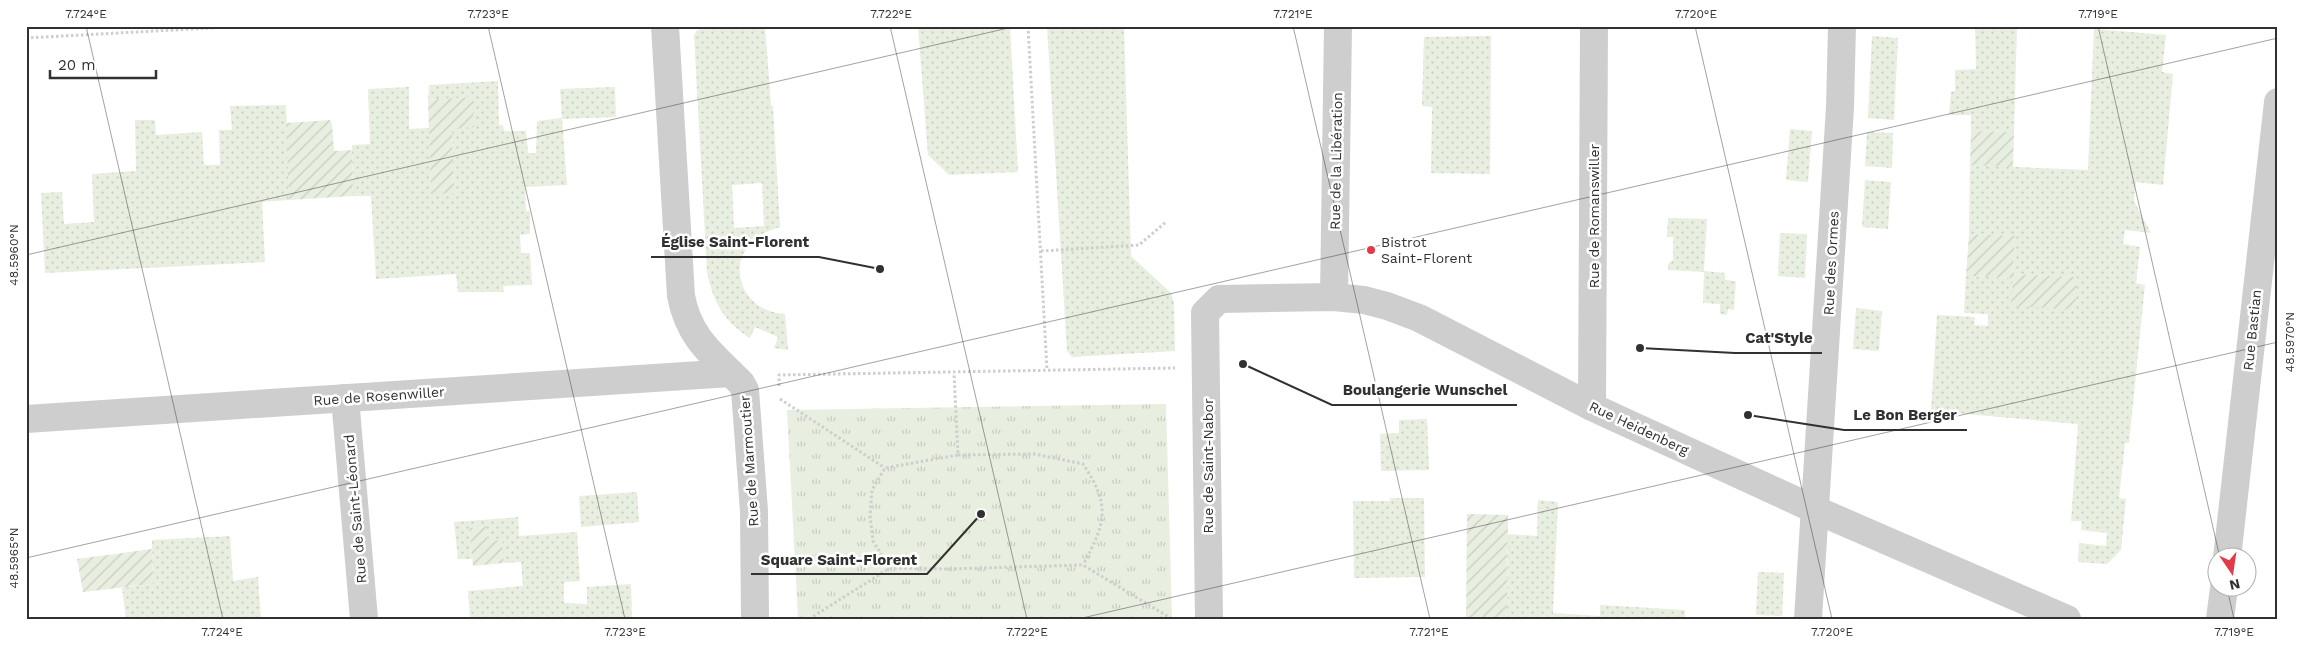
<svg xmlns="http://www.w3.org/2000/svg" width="2304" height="645" font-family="'Work Sans',sans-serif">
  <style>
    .grass { fill: url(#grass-dots); fill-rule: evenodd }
    .park { fill: url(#park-tufts) }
    .garden { fill: url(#garden-furrows) }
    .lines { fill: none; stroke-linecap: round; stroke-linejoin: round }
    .path { stroke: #cecece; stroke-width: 3; stroke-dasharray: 2.5 2.5; stroke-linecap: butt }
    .minor { stroke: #cecece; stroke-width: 28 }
    .ticks { fill: none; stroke: #313131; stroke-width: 1; stroke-opacity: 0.45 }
    .poi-dot { fill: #e23a48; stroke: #fff; stroke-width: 2 }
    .labels { text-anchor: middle; stroke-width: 5; stroke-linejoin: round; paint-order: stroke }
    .street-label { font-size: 14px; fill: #313131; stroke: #fff }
    .poi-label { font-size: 14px; fill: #313131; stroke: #fff; text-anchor: start }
    .leader { fill: none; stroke: #313131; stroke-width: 2 }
    .callout-dot { fill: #313131; stroke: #fff; stroke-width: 2 }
    .callout-label { font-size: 15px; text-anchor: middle; font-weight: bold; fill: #313131; stroke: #fff; stroke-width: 5; stroke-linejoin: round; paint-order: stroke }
    .neatline { fill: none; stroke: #313131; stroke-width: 2 }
    .ticks-label { font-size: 12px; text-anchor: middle; fill: #313131 }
  </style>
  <defs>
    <pattern id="grass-dots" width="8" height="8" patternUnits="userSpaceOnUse" patternTransform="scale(1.25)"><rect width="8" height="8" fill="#e8eee0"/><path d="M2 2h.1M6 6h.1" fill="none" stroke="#c7cdc1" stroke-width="1.8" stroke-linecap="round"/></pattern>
    <pattern id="park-tufts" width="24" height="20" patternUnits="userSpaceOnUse" patternTransform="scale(1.25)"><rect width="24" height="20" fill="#e8eee0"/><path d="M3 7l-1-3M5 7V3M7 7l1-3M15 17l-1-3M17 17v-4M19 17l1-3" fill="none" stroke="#c7cdc1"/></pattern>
    <pattern id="garden-furrows" width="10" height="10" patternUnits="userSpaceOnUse" patternTransform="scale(1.25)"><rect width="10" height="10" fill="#e8eee0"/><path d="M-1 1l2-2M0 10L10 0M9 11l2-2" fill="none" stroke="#c7cdc1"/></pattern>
  </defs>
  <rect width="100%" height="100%" fill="#fff"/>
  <g class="grass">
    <path d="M706 26H765L771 105 773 106 780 227C771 230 762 233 755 239 723 266 745 313 785 314L788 350 774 348 778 337 755 327 750 338C724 322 712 300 707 271L694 36 696 31ZM762 183 764 226 734 228 732 185Z"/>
    <path d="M918 26H1010L1018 172 949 175 928 155Z"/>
    <path d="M1047 26H1124L1131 256 1171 293 1174 303 1175 351 1072 357 1067 351Z"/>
    <path d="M1975 26H2017L2014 132 1971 131V115H1949L1951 92 1955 91V70L1976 69Z"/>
    <path d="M2094 29 2166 35 2162 72 2173 74 2163 185 2136 182 2134 201 2151 233 2125 230 2123 244 2140 247 2136 283 2145 285 2129 443H2125L2119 498 2126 499 2121 550 2107 564 2078 562 2079 543 2106 546 2107 533 2081 530 2082 521H2071L2078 424 1931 411 1937 315 1975 317 1974 325 1988 326V314L1964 313 1966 276 2013 278 2012 306 2077 277 2013 274 2015 236 1969 234 1970 165 2088 170Z"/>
    <path d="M1491 36 1490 174 1431 173 1432 107 1422 106 1424 37Z"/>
    <path d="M1872 36 1898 38 1894 120 1868 118Z"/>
    <path d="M498 81 499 125H503L504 131H526L528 153H536L537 121 562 118 560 89 615 87 616 117 562 119 567 185 525 187 526 211H530V234L520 235 521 253H530L532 285 503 286 504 292H458L456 274 376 279 371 196H353L352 145 370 144 368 89 409 87V129L429 128 431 193 454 192 452 129 472 97 428 100 429 85Z"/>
    <path d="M286 105 289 200 262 202 265 262 45 273 41 193 62 192 64 224 94 222 92 174 136 171 135 120H155L156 135 202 132 204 165H220L219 130H232L230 106Z"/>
    <path d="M1790 129 1812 131 1808 182 1786 180Z"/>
    <path d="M1867 132 1893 133 1892 168 1865 166Z"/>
    <path d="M1865 180 1891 182 1888 229 1862 227Z"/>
    <path d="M1668 218 1707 219 1704 271 1725 273V280L1736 281 1734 310 1728 309 1727 315 1720 314V304L1703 303 1704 272 1668 270V264L1673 260V237H1667Z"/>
    <path d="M1780 233 1807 234 1805 278 1778 276Z"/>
    <path d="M1856 308 1882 311 1879 351 1853 349Z"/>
    <path d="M1427 419 1429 470 1381 471 1380 434 1399 433V420Z"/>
    <path d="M637 492 639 522 581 527 579 496Z"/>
    <path d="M1390 498H1424L1425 577 1354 578 1353 501H1390Z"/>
    <path d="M1538 500 1558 502 1553 613 1600 616V605L1685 610V619H1507L1508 534 1537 536Z"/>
    <path d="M518 517 519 536 577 532 580 581 564 582V603L587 604V587L631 584 632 619H470L468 591 523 586 521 562 504 563 502 540 488 542 486 526 469 528 472 559H458L454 522Z"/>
    <path d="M230 536 233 581 258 577 261 619H126L122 588 153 584 152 540Z"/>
    <path d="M1758 572 1784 573 1782 616 1756 615Z"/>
  </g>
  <path class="park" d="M1166 404 1172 618 798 619 787 410Z"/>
  <g class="garden">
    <path d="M472 97 474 127 452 129 454 193 431 194 428 100Z"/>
    <path d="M330 120 332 124 334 151 352 150 353 196 289 200 286 123Z"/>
    <path d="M1971 131 2014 132 2013 167 1970 165Z"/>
    <path d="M1969 234 2015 236 2013 274 2077 277 2075 310 2011 306 2013 278 1966 276Z"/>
    <path d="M1467 514 1508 515 1507 619H1466Z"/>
    <path d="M486 526 488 541 502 540 504 563 473 566 469 528Z"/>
    <path d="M152 549 153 584 83 592 77 559Z"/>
  </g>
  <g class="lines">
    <g class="path">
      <path d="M1028 26 1047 370"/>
      <path d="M26 38 248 26"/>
      <path d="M1041 251 1139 245 1166 222"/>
      <path d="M779 386V375L1175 368"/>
      <path d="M780 399 885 468"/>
      <path d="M958 455 1034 454 1083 464C1111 506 1106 522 1083 565"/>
      <path d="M890 568 873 541 870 516 872 490 885 468 958 455 954 373"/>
      <path d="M809 619 890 568 948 569 1083 565 1172 619"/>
    </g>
    <g class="minor">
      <path d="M665 26 681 296C689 338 712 354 741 383L745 390 754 511 755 619"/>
      <path d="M1334 297 1338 26"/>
      <path d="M345 398 364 619"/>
      <path d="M1592 407 1594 26"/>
      <path d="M26 419 731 373"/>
      <path d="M2227 558 2278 102"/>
      <path d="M1209 619 1205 313 1219 299 1334 297 1364 300 1387 306 1419 318 1592 407 1816 510 2067 619"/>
      <path d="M1808 619 1840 107 1842 26"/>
      <path d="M2220 619 2224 588"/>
    </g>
  </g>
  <path class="ticks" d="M86 26 223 619M488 26 625 619M890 26 1027 619M1293 26 1430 619M1695 26 1832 619M2098 26 2220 558M26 255 1017 26M26 558 2278 38M2227 588 2234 619M1078 619 2278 342"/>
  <circle class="poi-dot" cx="1371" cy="250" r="5"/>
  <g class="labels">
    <g class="street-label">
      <text transform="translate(1336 161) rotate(-89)" y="5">Rue de la Libération</text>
      <text transform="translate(1594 216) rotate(-90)" y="5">Rue de Romanswiller</text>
      <text transform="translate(1831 263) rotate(-87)" y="5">Rue des Ormes</text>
      <text transform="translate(2252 330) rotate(-84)" y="5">Rue Bastian</text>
      <text transform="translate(379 396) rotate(-4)" y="5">Rue de Rosenwiller</text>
      <text transform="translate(1639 428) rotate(25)" y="5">Rue Heidenberg</text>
      <text transform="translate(749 461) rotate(-94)" y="5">Rue de Marmoutier</text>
      <text transform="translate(1208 466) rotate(-90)" y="5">Rue de Saint-Nabor</text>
      <text transform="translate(355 509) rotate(-95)" y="5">Rue de Saint-Léonard</text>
    </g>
    <g class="poi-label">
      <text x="1381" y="247">Bistrot<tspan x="1381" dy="16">Saint-Florent</tspan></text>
    </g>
  </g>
  <path class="leader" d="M880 269L819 257H651M1640 348L1735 353H1822M1243 364L1332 405H1517M1748 415L1844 430H1967M981 514L927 574H751"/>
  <g class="callout-dot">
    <circle cx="880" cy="269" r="5"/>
    <circle cx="1640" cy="348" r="5"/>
    <circle cx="1243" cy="364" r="5"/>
    <circle cx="1748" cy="415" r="5"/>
    <circle cx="981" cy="514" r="5"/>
  </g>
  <g class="callout-label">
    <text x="735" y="247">Église Saint-Florent</text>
    <text x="1779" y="343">Cat'Style</text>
    <text x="1425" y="395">Boulangerie Wunschel</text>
    <text x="1905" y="420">Le Bon Berger</text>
    <text x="839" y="565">Square Saint-Florent</text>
  </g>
  <rect width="2304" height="645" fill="none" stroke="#ffffff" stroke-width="55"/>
  <g transform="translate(2232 572) rotate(167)"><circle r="24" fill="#ffffff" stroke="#adadad"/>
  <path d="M0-4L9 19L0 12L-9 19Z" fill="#e23a48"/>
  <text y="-8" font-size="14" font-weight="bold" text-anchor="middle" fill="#313131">N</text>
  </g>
  <path d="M50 70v8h106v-8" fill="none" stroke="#313131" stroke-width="2.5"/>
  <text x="58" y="70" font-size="15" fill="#313131" stroke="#ffffff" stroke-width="4" paint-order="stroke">20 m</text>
  <rect x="28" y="28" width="2248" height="590" class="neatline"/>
  <g class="ticks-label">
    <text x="86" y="18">7.724°E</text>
    <text x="488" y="18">7.723°E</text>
    <text x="891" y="18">7.722°E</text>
    <text x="1293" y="18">7.721°E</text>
    <text x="1696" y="18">7.720°E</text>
    <text x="2098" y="18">7.719°E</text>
    <text transform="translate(14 255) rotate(-90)" y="4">48.5960°N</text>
    <text transform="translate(2290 342) rotate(-90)" y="4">48.5970°N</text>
    <text transform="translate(14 558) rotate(-90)" y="4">48.5965°N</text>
    <text x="222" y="636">7.724°E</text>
    <text x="625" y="636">7.723°E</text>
    <text x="1027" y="636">7.722°E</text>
    <text x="1429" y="636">7.721°E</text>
    <text x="1832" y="636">7.720°E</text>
    <text x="2234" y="636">7.719°E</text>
  </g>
</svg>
